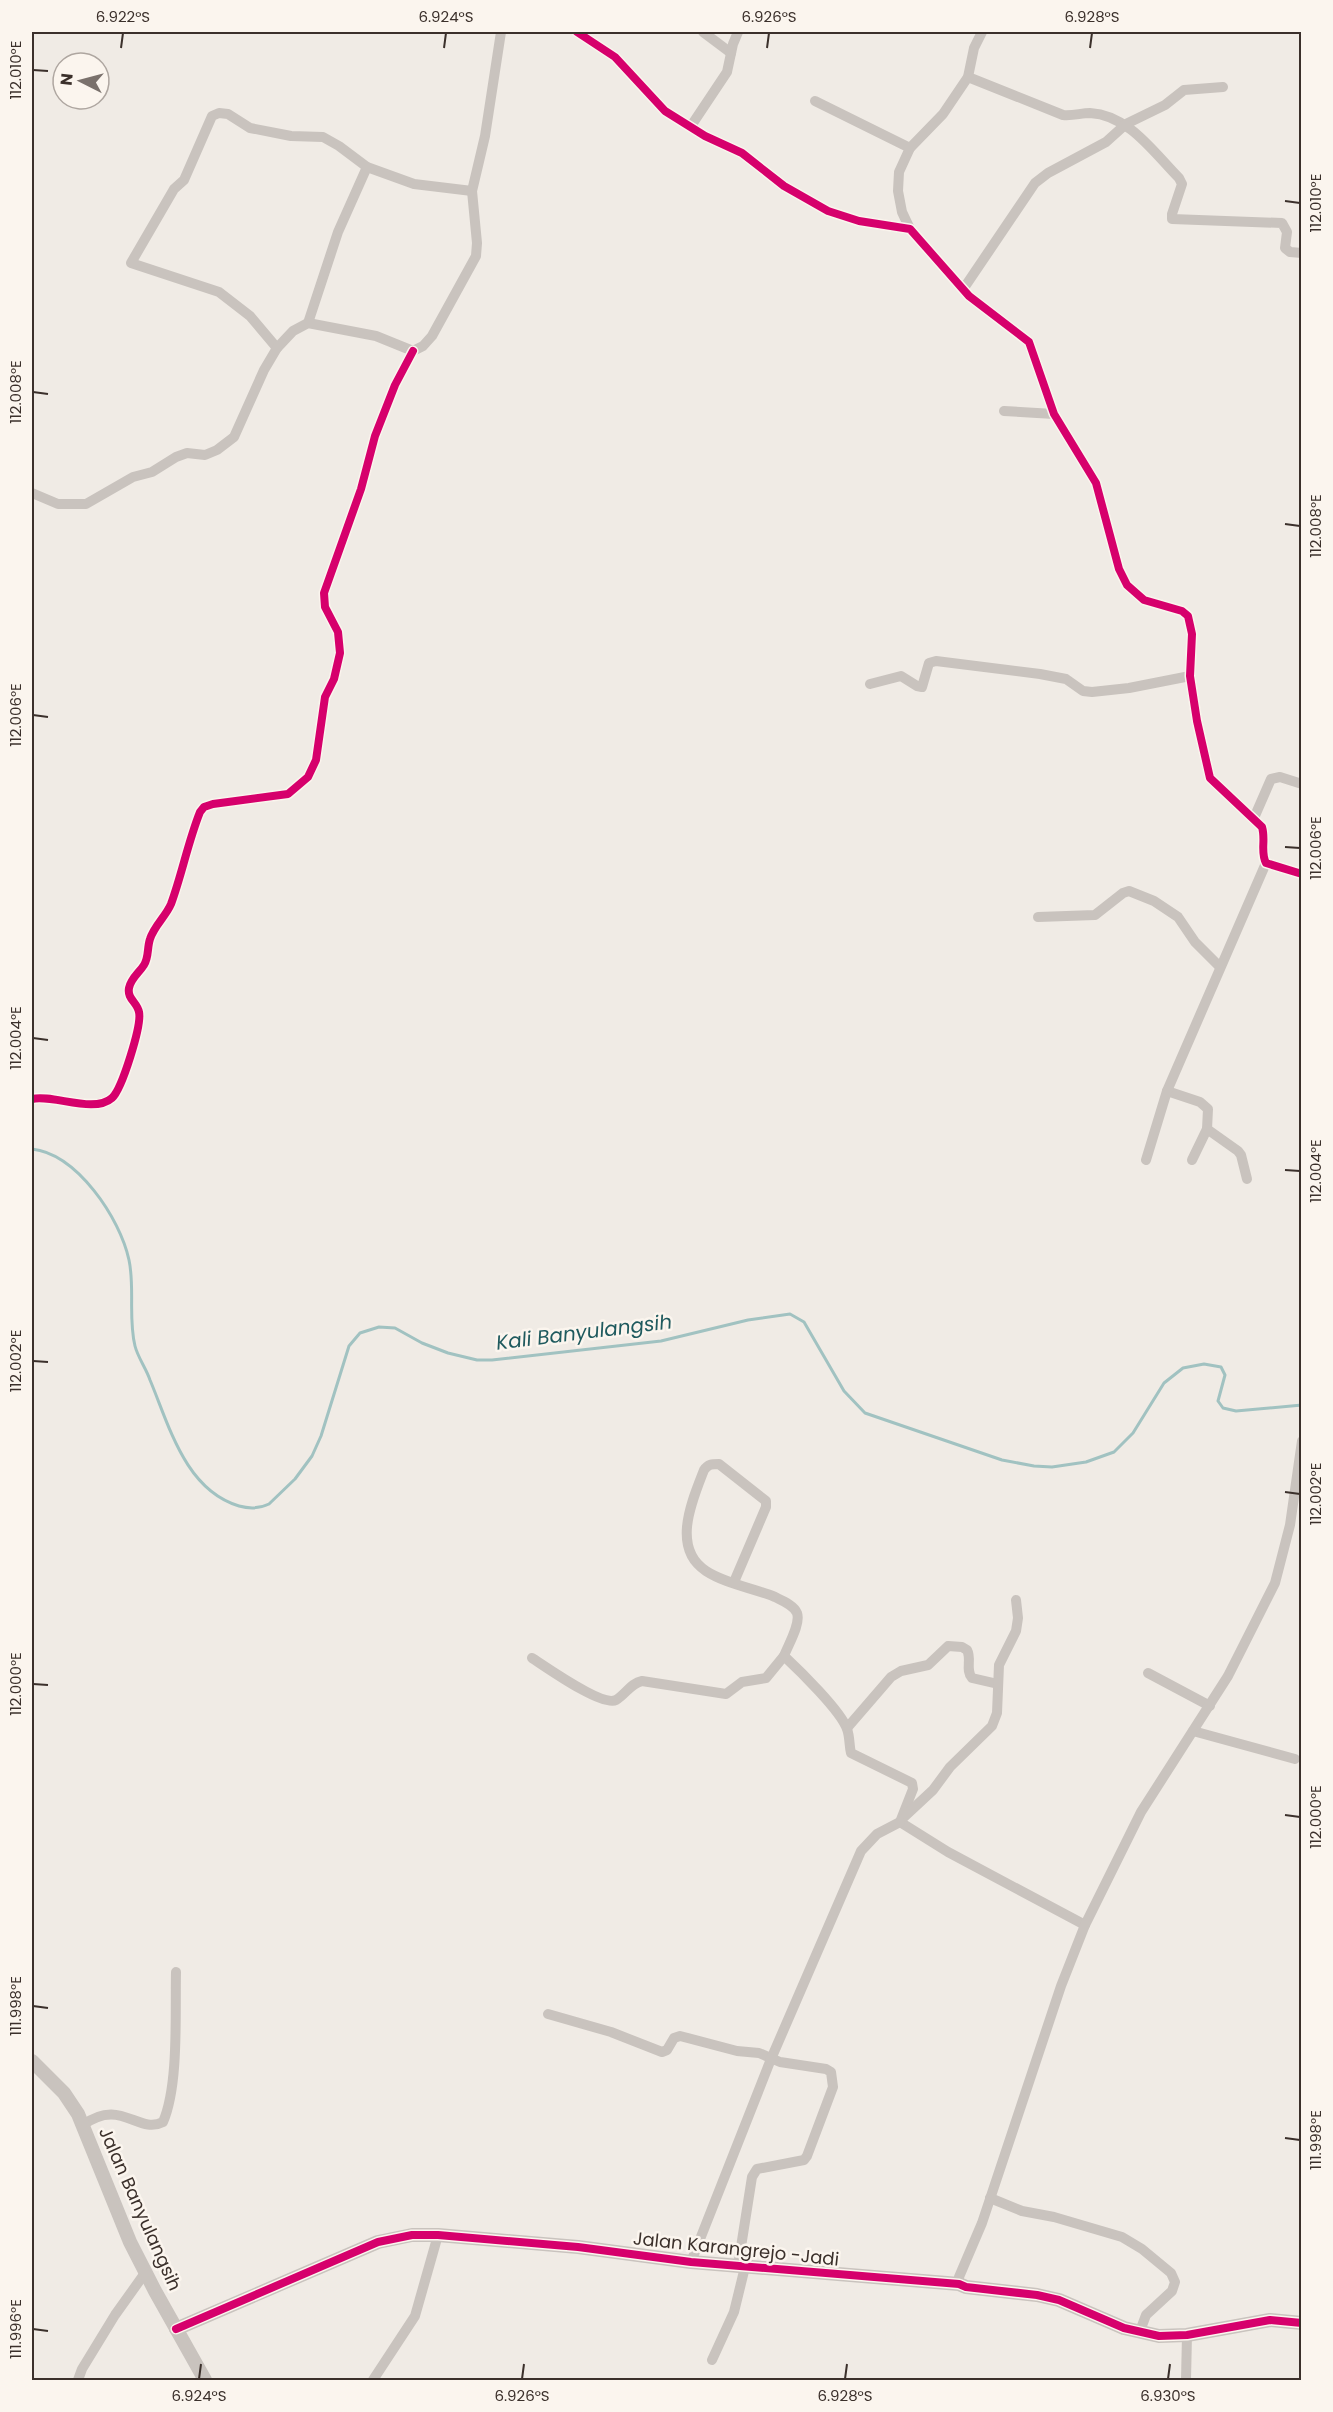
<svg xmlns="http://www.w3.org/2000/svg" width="1333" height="2412" font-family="Poppins,sans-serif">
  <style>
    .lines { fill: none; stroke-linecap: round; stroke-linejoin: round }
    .stream { stroke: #a1c2c1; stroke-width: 3 }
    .minor { stroke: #c9c3be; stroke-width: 10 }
    .tertiary { stroke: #c9c3be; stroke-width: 14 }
    .cycleway-casing { stroke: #fbf5ee; stroke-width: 11 }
    .cycleway { stroke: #d6006c; stroke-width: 8 }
    .ticks { fill: none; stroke: #3b302b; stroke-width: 2 }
    .labels { text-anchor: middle; stroke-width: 5; stroke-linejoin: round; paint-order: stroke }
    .street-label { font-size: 18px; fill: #3b302b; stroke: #fbf5ee }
    .water-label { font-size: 20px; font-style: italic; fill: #1f5a5e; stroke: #fbf5ee }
    .neatline { fill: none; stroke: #3b302b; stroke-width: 2 }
    .ticks-label { font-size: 15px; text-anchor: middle; fill: #3b302b }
  </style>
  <rect width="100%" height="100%" fill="#f0ebe5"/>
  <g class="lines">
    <path class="stream" d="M32 1149C77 1154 120 1218 129 1260 135 1288 128 1318 135 1346 138 1358 146 1368 150 1380 169 1425 185 1490 239 1506 250 1509 259 1509 269 1504L295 1479 312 1456 321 1436 349 1346 360 1333 379 1327 395 1328 422 1343 448 1353 477 1360H492L661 1341 748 1320 790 1314 804 1322 844 1391 865 1413 1002 1460 1034 1466 1052 1467 1086 1462 1114 1452 1133 1433 1164 1383 1183 1368 1204 1364 1221 1367 1225 1375 1218 1401 1223 1408 1236 1411 1302 1405"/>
    <g class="minor">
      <path d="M577 32 615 57 665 111 705 136 742 153 784 186 828 211 859 221 910 229 969 296 1029 342 1054 414 1096 483 1119 569 1127 585 1144 600 1182 611 1188 616 1192 634 1190 676 1197 721 1210 778 1262 827C1266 840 1260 852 1266 863L1302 874"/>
      <path d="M703 32 731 53"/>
      <path d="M968 77 1063 115C1073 116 1081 113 1090 113 1129 115 1154 153 1179 178L1182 184 1172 214V219L1282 223 1287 232 1285 248 1290 252 1302 253"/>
      <path d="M815 101 910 148"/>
      <path d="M691 126 727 72 733 44 738 32"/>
      <path d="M910 229 902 212 898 191 899 172 910 148 943 114 968 77 974 48 982 32"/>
      <path d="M964 288 1035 183 1048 173 1106 142 1126 124 1165 105 1184 90 1223 87"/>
      <path d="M308 323 338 232 367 167"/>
      <path d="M277 348 250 316 219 292 131 263 174 189 184 180 212 116 219 113 228 114 250 128 291 136 323 137 339 146 367 167 414 184 472 191"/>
      <path d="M1004 411 1054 414"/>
      <path d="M32 493 58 504H86L133 477 152 472 176 457 187 453 205 455 217 450 234 437 264 370 277 348 293 331 308 323 376 336 413 351 423 346 432 336 476 256 477 243 472 191 485 136 501 32"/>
      <path d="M870 684 901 676 917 686 922 687 929 663 936 661 1040 674 1066 679 1083 691 1092 692 1129 688 1190 676"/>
      <path d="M1254 818 1271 779 1280 777 1302 784"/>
      <path d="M1038 917 1095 915 1123 893 1129 891 1154 901 1178 917 1195 942 1220 967"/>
      <path d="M1167 1091 1200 1102 1208 1109 1207 1129 1192 1160"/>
      <path d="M32 1099C53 1094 94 1114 112 1098 122 1089 142 1025 139 1012 137 1002 127 999 129 988 131 978 139 973 144 965 149 957 147 948 150 939 154 926 166 916 171 904 182 874 188 842 200 812L204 807 213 804 288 794 308 777 316 760 325 697 334 679 340 653 338 632 325 607 324 593 361 489 375 436 395 385 413 351"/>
      <path d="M1207 1129 1238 1151 1241 1155 1247 1179"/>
      <path d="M1146 1160 1167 1091 1266 863"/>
      <path d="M734 1582 766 1507V1501L719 1464C712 1464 708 1464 704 1470 692 1501 671 1548 706 1571 726 1584 753 1588 775 1597 781 1600 794 1605 797 1613 801 1624 788 1645 784 1656"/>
      <path d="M532 1658C546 1667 602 1707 616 1700 626 1694 631 1683 642 1681L726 1694 742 1682 766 1678 784 1656C799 1670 841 1711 847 1729 850 1737 849 1745 851 1753L912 1783 913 1789 900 1822 948 1852 1085 1925"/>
      <path d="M1148 1673 1210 1706"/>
      <path d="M847 1728 891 1677 901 1671 928 1665 948 1646 962 1647 967 1650C972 1659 965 1670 972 1678L998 1684"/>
      <path d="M1193 1731 1295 1759"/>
      <path d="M904 1817 933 1790 950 1767 992 1726 997 1713 999 1665 1016 1631 1018 1618 1016 1600"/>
      <path d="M548 2014 611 2032 662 2052 667 2050 674 2038 680 2036 737 2051 759 2053 780 2062 826 2069 831 2072 833 2087 807 2156 804 2160 757 2169 752 2177 738 2266"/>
      <path d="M83 2125C121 2097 138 2135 163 2122 179 2085 175 2014 176 1972"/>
      <path d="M990 2198 1022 2211 1054 2217 1122 2237 1142 2249 1171 2273 1175 2282 1172 2291 1146 2315 1140 2331"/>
      <path d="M691 2262 771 2059 861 1851 877 1834 900 1822"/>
      <path d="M959 2284V2277L982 2223 1061 1986 1085 1925 1141 1812 1228 1676 1275 1583 1290 1525 1302 1441"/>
      <path d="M712 2360 734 2312 745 2267"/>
      <path d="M78 2380 82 2369 115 2315 145 2273"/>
      <path d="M373 2380 415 2316 438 2235"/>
      <path d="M1186 2380 1187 2335"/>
    </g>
    <g class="tertiary">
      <path d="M32 2061 64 2093 78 2114 130 2242 155 2291 205 2380"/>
      <path d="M176 2329 378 2242 412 2235H438L578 2247 691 2262 959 2284 966 2287 1037 2295 1059 2300 1124 2328 1159 2336 1187 2335 1270 2320 1302 2323"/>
    </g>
    <g class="cycleway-casing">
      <g id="cycleway">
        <path d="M577 32 615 57 665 111 705 136 742 153 784 186 828 211 859 221 910 229 969 296 1029 342 1054 414 1096 483 1119 569 1127 585 1144 600 1182 611 1188 616 1192 634 1190 676 1197 721 1210 778 1262 827C1266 840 1260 852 1266 863L1302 874"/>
        <path d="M32 1099C53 1094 94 1114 112 1098 122 1089 142 1025 139 1012 137 1002 127 999 129 988 131 978 139 973 144 965 149 957 147 948 150 939 154 926 166 916 171 904 182 874 188 842 200 812L204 807 213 804 288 794 308 777 316 760 325 697 334 679 340 653 338 632 325 607 324 593 361 489 375 436 395 385 413 351"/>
        <path d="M176 2329 378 2242 412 2235H438L578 2247 691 2262 959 2284 966 2287 1037 2295 1059 2300 1124 2328 1159 2336 1187 2335 1270 2320 1302 2323"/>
      </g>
    </g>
    <use href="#cycleway" class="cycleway"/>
  </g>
  <path class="ticks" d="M121 48 123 33M444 48 446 33M767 48 769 33M1090 48 1092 33M33 70 48 71M1285 201 1300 203M33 392 48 394M1285 524 1300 526M33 715 48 717M1285 847 1300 848M33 1038 48 1040M1285 1170 1300 1171M33 1361 48 1362M1285 1492 1300 1494M33 1684 48 1685M1285 1815 1300 1817M33 2006 48 2008M1285 2138 1300 2140M33 2329 48 2331M199 2379 201 2364M522 2379 524 2364M845 2379 847 2364M1168 2379 1170 2364"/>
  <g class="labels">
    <g class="street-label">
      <text transform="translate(140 2209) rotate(66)" y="6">Jalan Banyulangsih</text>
      <text transform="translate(736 2249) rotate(6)" y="6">Jalan Karangrejo -Jadi</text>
    </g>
    <g class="water-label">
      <text transform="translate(584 1332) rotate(-7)" y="7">Kali Banyulangsih</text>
    </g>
  </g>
  <rect width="1333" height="2412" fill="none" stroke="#fbf5ee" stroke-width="66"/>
  <g transform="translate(81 81) rotate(276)"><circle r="28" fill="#fbf5ee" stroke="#aea6a0" stroke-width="1.5"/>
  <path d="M0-4.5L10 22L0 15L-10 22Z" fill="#7a716c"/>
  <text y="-9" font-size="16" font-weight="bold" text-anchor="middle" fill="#3b302b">N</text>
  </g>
  <rect x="33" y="33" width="1267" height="2346" class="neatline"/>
  <g class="ticks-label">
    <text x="123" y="22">6.922°S</text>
    <text x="446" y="22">6.924°S</text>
    <text x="769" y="22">6.926°S</text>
    <text x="1092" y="22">6.928°S</text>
    <text transform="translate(16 70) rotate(-90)" y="5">112.010°E</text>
    <text transform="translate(1316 203) rotate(-90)" y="5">112.010°E</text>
    <text transform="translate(16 392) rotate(-90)" y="5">112.008°E</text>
    <text transform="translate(1316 526) rotate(-90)" y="5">112.008°E</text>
    <text transform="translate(16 715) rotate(-90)" y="5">112.006°E</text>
    <text transform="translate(1316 848) rotate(-90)" y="5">112.006°E</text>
    <text transform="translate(16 1038) rotate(-90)" y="5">112.004°E</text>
    <text transform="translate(1316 1171) rotate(-90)" y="5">112.004°E</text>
    <text transform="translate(16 1361) rotate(-90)" y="5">112.002°E</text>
    <text transform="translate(1316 1494) rotate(-90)" y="5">112.002°E</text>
    <text transform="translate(16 1684) rotate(-90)" y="5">112.000°E</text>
    <text transform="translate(1316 1817) rotate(-90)" y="5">112.000°E</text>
    <text transform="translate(16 2006) rotate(-90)" y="5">111.998°E</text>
    <text transform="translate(1316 2140) rotate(-90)" y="5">111.998°E</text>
    <text transform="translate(16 2329) rotate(-90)" y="5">111.996°E</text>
    <text x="199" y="2401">6.924°S</text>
    <text x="522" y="2401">6.926°S</text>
    <text x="845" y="2401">6.928°S</text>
    <text x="1168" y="2401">6.930°S</text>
  </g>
</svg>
